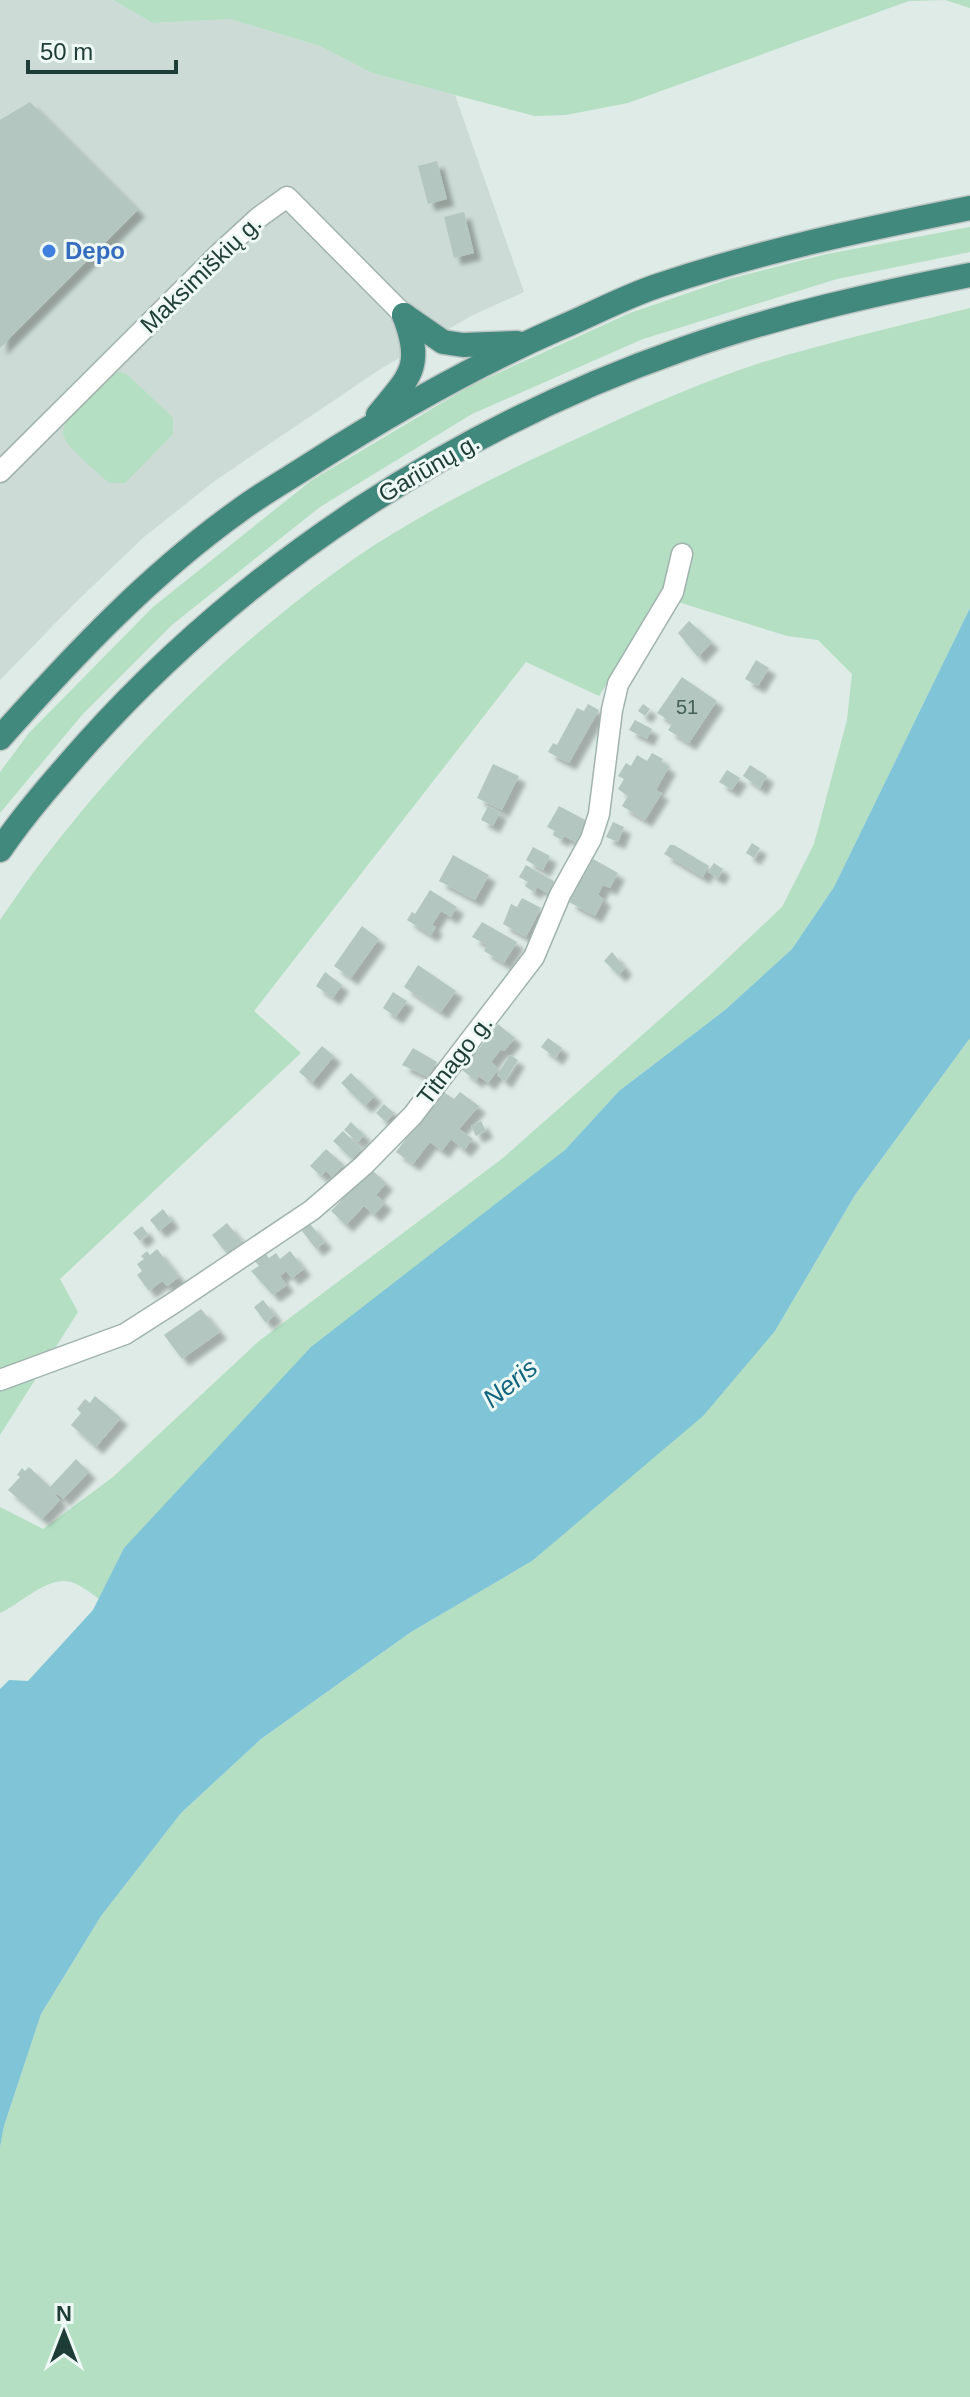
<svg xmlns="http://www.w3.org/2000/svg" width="970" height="2397" font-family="Arial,sans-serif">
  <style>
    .built { fill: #ccdbd5 }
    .green { fill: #b4dfc3 }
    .water { fill: #7fc4d7 }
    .building { fill: #b3c6bf; filter: url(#shadow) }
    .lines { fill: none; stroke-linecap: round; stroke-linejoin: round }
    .minor-casing { stroke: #a1b3ae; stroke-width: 23 }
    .trunk-casing { stroke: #bcc5c3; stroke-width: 27 }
    .minor { stroke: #fff; stroke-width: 20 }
    .trunk { stroke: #42897d; stroke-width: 24 }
    .shop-dot { fill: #3f7fe0; stroke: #eef8f4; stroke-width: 3 }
    .labels { text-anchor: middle; stroke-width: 6; stroke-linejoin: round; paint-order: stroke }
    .number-label { font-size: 20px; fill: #435f58 }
    .shop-label { font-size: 24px; font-weight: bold; fill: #366cbe; stroke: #eef8f4; text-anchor: start }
    .street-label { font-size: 24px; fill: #1e3d36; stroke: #eef8f4 }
    .water-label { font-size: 26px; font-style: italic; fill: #12657e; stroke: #eef8f4 }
  </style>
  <defs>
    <filter id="shadow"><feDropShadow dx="7" dy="7" stdDeviation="2" flood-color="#0004"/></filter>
  </defs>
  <rect width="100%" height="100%" fill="#deebe6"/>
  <path class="built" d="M0 0H113L153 23 230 19 320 46 372 73 455 95 524 292 471 316 382 368 216 480 144 537 76 602 0 680Z"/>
  <g class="green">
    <path d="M113 0H970V8L945 0 909 1 628 103 566 115 535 116 372 73 320 46 230 19 153 23Z"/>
    <path d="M970 227V252L837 279 643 339 472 414 320 507 173 624 82 715 0 813V772L29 733 153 607 312 480 472 385 630 313 729 279 827 254Z"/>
    <path d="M970 308V608L834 887 792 949 725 1010 619 1091 565 1150 124 1548 99 1599C89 1592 77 1581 64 1581 42 1581 20 1604 0 1613V1507L43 1529 113 1477 259 1341 503 1158 709 976 782 907 814 844 847 720 852 674 818 640 787 636 662 597 599 696 526 662 254 1011 301 1053 60 1279 78 1312 0 1435V920C91 784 223 649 358 556 429 508 508 470 587 434 643 408 701 382 760 363 829 342 900 326 970 308Z"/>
    <path d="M120 372 128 375 173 418V434L125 483H109C98 472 69 450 64 437 57 419 100 386 113 374Z"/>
    <path d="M970 1038V2397H0V2147L4 2126 41 2014 101 1916 181 1813 261 1739 411 1632 532 1561 775 1331 855 1195Z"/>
  </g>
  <path class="water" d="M970 608V1038L855 1195 775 1331 703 1416 532 1561 411 1632 261 1739 181 1813 101 1916 41 2014 4 2126 0 2147V1689L9 1680 28 1681 93 1610 124 1548 311 1347 565 1150 619 1091 725 1010 792 949 834 887Z"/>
  <g class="building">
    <path d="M30 102 138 210 0 348V120Z"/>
    <path d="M437 161 447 199 428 204 418 166Z"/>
    <path d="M464 212 474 253 454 258 444 217Z"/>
    <path d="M689 621 712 642 698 657 678 633Z"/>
    <path d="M756 660 769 668 758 686 745 679Z"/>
    <path d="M682 677 717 701 689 743 668 730 673 723 657 713Z"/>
    <path d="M588 704 599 710 569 763 548 752 553 743 557 745 577 708 584 711Z"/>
    <path d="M643 704 650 709 645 716 638 711Z"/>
    <path d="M635 720 652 729 647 739 629 730Z"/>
    <path d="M652 753 663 759 661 762 669 767 656 790 662 793 645 820 622 806 628 796 618 789 624 779 618 776 626 763 631 766 637 755 647 761Z"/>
    <path d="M493 764 519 776 502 810 477 798Z"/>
    <path d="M750 765 767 776 760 788 743 776Z"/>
    <path d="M727 770 740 778 732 790 719 782Z"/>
    <path d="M488 806 500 812 493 826 481 820Z"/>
    <path d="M559 806 589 822 577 843 564 836 562 840 553 835 555 831 547 827Z"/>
    <path d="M613 822 624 827 618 842 606 837Z"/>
    <path d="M752 843 760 848 754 858 746 853Z"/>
    <path d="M670 845H674L709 866 703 877 664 854Z"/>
    <path d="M533 847 550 856 543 870 526 860Z"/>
    <path d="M453 855 489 875 475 900 439 881Z"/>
    <path d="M593 859 618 873 610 888 603 885 598 895 604 899 595 916 569 902 578 886 573 884 579 875 583 877Z"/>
    <path d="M714 863 723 869 718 878 708 872Z"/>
    <path d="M526 865 557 883 550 895 537 887 534 892 525 886 528 882 519 877Z"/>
    <path d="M430 890 457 907 451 917 441 911 432 925 436 927 431 935 407 920 412 912 415 914Z"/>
    <path d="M522 898 541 908 526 937 503 924 511 904 517 907Z"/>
    <path d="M482 922 517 942 504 963 484 951 487 945 472 937Z"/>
    <path d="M362 926 379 939 351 978 334 966Z"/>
    <path d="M612 952 625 968 619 975 604 961Z"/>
    <path d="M418 965 456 991 441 1012 404 987Z"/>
    <path d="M325 972 342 985 333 998 316 986Z"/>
    <path d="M393 992 407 1001 396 1017 383 1008Z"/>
    <path d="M498 1024 515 1038 504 1051 501 1049 491 1062 499 1069 488 1083 479 1076 476 1081 462 1070 473 1057 470 1054 475 1047 478 1050Z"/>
    <path d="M548 1038 562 1048 556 1058 541 1047Z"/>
    <path d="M322 1046 334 1056 312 1083 299 1072Z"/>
    <path d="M413 1048 437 1062 428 1077 402 1065Z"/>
    <path d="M510 1055 518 1060 505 1081 497 1075Z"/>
    <path d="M351 1073 375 1096 365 1106 341 1083Z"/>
    <path d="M442 1091 454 1099 460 1092 479 1106 459 1129 473 1139 464 1150 451 1139 442 1151 430 1142 413 1164 396 1152 408 1136 405 1135Z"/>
    <path d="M384 1104 394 1113 386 1122 376 1113Z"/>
    <path d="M481 1121 486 1131 476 1136 471 1126Z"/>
    <path d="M351 1122 364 1135 358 1142 344 1130Z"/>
    <path d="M343 1131 362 1149 352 1159 333 1141Z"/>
    <path d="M326 1149 344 1165 332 1177 326 1171 321 1176 310 1166Z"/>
    <path d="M371 1169 386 1183 376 1195 385 1203 374 1215 364 1206 346 1225 331 1211Z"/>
    <path d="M163 1209 172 1221 159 1231 150 1220Z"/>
    <path d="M227 1223 244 1244 229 1256 212 1235Z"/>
    <path d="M310 1224 325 1242 316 1249 302 1231Z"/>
    <path d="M142 1226 148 1234 140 1241 133 1233Z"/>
    <path d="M157 1249 179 1277 167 1286 162 1281 149 1291 137 1275 142 1271 137 1264 144 1259 141 1256 147 1251 150 1255Z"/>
    <path d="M290 1251 304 1269 292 1278 286 1271 280 1276 287 1285 273 1295 251 1271 259 1266 254 1260 265 1253 269 1258 276 1253 280 1259Z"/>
    <path d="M263 1300 275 1315 266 1323 254 1307Z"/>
    <path d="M201 1309 220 1332 182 1359 164 1335Z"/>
    <path d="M95 1396 121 1418 96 1447 71 1425 81 1413 77 1409 85 1399 90 1403Z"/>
    <path d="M76 1459 89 1472 63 1499 57 1493 55 1495 60 1500 42 1519 8 1490 20 1477 17 1475 22 1468 25 1471 29 1467 50 1487Z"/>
  </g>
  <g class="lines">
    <g class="minor-casing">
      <g id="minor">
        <path d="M0 472 220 253 258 218 287 197 404 315"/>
        <path d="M0 1380 125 1334 175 1302 312 1210 364 1165 413 1115 534 957 560 895 591 839 599 814 612 710 618 684 673 592 682 554"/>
      </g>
    </g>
    <g class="trunk-casing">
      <g id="trunk">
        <path d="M404 315 443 342 463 345 517 343"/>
        <path d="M378 415C410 376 424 367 404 315"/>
        <path d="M0 738C73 656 150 574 240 510 263 493 288 479 311 464 391 413 473 366 560 328 593 314 626 296 660 285 761 251 865 229 970 208"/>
        <path d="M0 850C26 812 57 777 88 742 248 564 457 428 683 349 776 316 873 294 970 275"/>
      </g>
    </g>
    <use href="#minor" class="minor"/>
    <use href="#trunk" class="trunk"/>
  </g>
  <circle class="shop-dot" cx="49" cy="251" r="8"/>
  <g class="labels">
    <g class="number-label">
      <text x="687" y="714">51</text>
    </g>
    <g class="shop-label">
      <text x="65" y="259">Depo</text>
    </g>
    <g class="street-label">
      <text transform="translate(201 274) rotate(-44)" y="8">Maksimiškių g.</text>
      <text transform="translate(429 468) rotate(-30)" y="8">Gariūnų g.</text>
      <text transform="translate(455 1060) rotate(-52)" y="8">Titnago g.</text>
    </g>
    <g class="water-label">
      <text transform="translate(510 1383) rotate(-39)" y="9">Neris</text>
    </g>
  </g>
  <g transform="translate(64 2333)" stroke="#eef8f4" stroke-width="6" paint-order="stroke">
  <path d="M0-6L14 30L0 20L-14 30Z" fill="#1e3d36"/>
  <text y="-12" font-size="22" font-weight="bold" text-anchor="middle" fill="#1e3d36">N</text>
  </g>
  <path d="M28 60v12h148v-12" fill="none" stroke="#1e3d36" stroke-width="4"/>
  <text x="40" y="60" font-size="24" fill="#1e3d36" stroke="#eef8f4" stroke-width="6" paint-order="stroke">50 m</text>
</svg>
